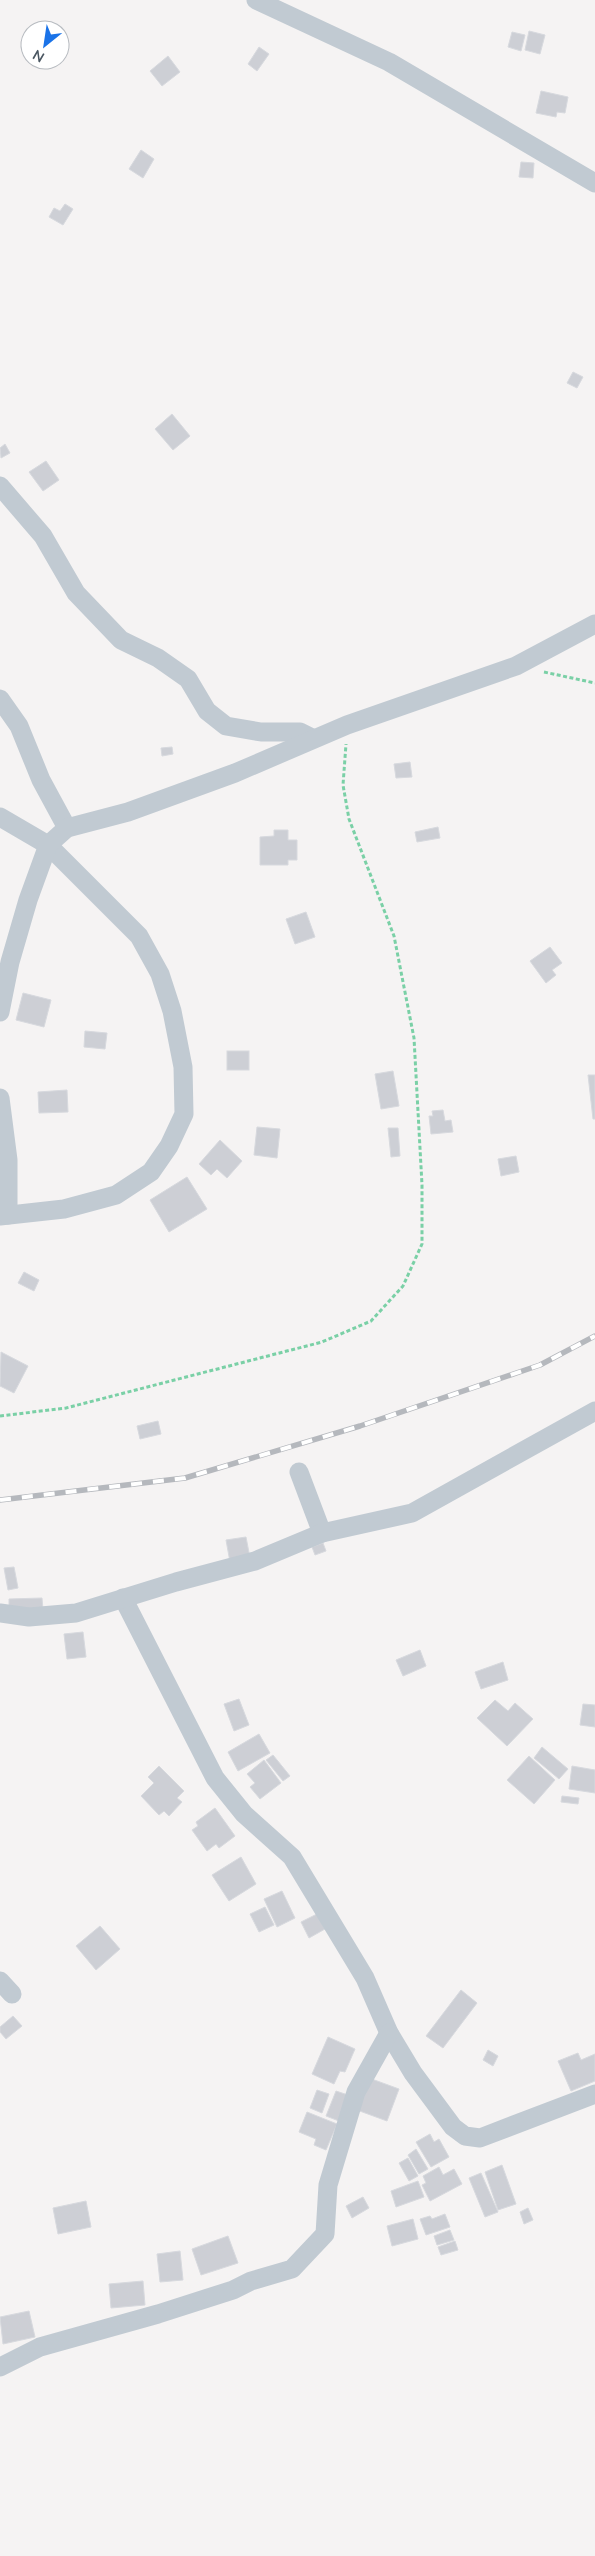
<svg xmlns="http://www.w3.org/2000/svg" width="595" height="2556" font-family="'Nunito Sans',sans-serif">
  <style>
    .building { fill: #cdcfd5; stroke: #d7d9de }
    .lines { fill: none; stroke-linecap: round; stroke-linejoin: round }
    .path { stroke: #7ad0a6; stroke-width: 3; stroke-dasharray: 4 2.5; stroke-linecap: butt }
    .minor { stroke: #c1cad2; stroke-width: 19 }
    .rail-casing { stroke: #b5b8bd; stroke-width: 5.5 }
    .rail { stroke: #fff; stroke-width: 4; stroke-dasharray: 11; stroke-linecap: butt }
  </style>
  <rect width="100%" height="100%" fill="#f5f3f3"/>
  <g class="building">
    <path d="M529 31 545 35 540 54 525 50Z"/>
    <path d="M512 32 525 35 521 51 508 47Z"/>
    <path d="M259 47 269 54 257 71 248 64Z"/>
    <path d="M168 56 180 72 162 86 150 71Z"/>
    <path d="M541 91 568 97 565 113 557 112 556 117 536 113Z"/>
    <path d="M141 150 154 159 143 178 129 169Z"/>
    <path d="M521 162 534 163 533 178 519 177Z"/>
    <path d="M65 204 73 209 63 225 49 217 54 208 60 211Z"/>
    <path d="M573 372 583 377 577 388 567 383Z"/>
    <path d="M172 414 190 436 173 450 155 429Z"/>
    <path d="M5 444 10 453 1 458 0 448Z"/>
    <path d="M46 461 59 480 43 491 29 472Z"/>
    <path d="M172 747 173 754 162 756 161 748Z"/>
    <path d="M410 762 412 777 396 778 394 764Z"/>
    <path d="M438 827 440 838 417 842 415 832Z"/>
    <path d="M274 830H288V840H297V860H288V865H260V837L274 836Z"/>
    <path d="M306 912 315 937 295 944 286 919Z"/>
    <path d="M550 947 562 963 552 970 556 975 546 983 530 961Z"/>
    <path d="M23 993 51 1000 44 1027 16 1020Z"/>
    <path d="M85 1031 107 1033 105 1049 84 1047Z"/>
    <rect x="227" y="1051" width="22" height="19"/>
    <path d="M393 1071 399 1106 381 1109 375 1074Z"/>
    <path d="M588 1075H595V1119H593Z"/>
    <path d="M67 1090 68 1112 39 1113 38 1092Z"/>
    <path d="M443 1110 445 1121 451 1120 453 1132 431 1134 429 1116H433L432 1111Z"/>
    <path d="M257 1127 280 1129 277 1158 254 1155Z"/>
    <path d="M388 1128H398L400 1156 391 1157Z"/>
    <path d="M220 1140 242 1161 227 1178 217 1169 211 1175 199 1164Z"/>
    <path d="M516 1156 519 1172 501 1176 498 1159Z"/>
    <path d="M187 1177 207 1209 169 1232 150 1200Z"/>
    <path d="M24 1272 39 1280 34 1291 18 1283Z"/>
    <path d="M1 1352 28 1366 14 1393 0 1386Z"/>
    <path d="M158 1421 161 1434 140 1439 137 1426Z"/>
    <path d="M246 1537 250 1558 230 1562 226 1540Z"/>
    <path d="M323 1543 326 1551 315 1555 312 1547Z"/>
    <path d="M14 1567 18 1588 8 1590 4 1568Z"/>
    <path d="M42 1598 43 1610 9 1611V1599Z"/>
    <path d="M83 1632 86 1657 67 1659 64 1634Z"/>
    <path d="M420 1650 426 1666 403 1676 396 1660Z"/>
    <path d="M503 1662 508 1680 481 1689 475 1672Z"/>
    <path d="M239 1699 249 1725 234 1731 224 1704Z"/>
    <path d="M495 1700 508 1711 515 1703 533 1719 507 1746 477 1718Z"/>
    <path d="M583 1704 595 1705V1727L580 1725Z"/>
    <path d="M259 1734 270 1753 238 1771 228 1752Z"/>
    <path d="M542 1747 568 1769 559 1779 534 1758Z"/>
    <path d="M273 1755 290 1776 283 1781 266 1760Z"/>
    <path d="M529 1756 555 1780 534 1804 507 1780Z"/>
    <path d="M264 1760 281 1783 260 1799 250 1787 255 1783 247 1774Z"/>
    <path d="M159 1766 184 1791 177 1798 182 1802 169 1816 164 1811 159 1815 141 1796 154 1783 148 1777Z"/>
    <path d="M572 1766 595 1770V1793L569 1789Z"/>
    <path d="M562 1796 579 1798 578 1804 561 1802Z"/>
    <path d="M215 1808 235 1836 219 1848 216 1844 207 1851 192 1830 198 1826 196 1822Z"/>
    <path d="M241 1857 256 1884 229 1901 212 1875Z"/>
    <path d="M282 1891 295 1918 277 1927 264 1899Z"/>
    <path d="M265 1907 274 1925 259 1932 250 1914Z"/>
    <path d="M317 1914 325 1929 309 1938 301 1922Z"/>
    <path d="M100 1926 120 1949 96 1970 76 1946Z"/>
    <path d="M461 1990 477 2003 443 2048 426 2036Z"/>
    <path d="M13 2016 22 2026 6 2039 0 2032V2027Z"/>
    <path d="M328 2037 355 2049 345 2072 340 2071 334 2084 312 2074Z"/>
    <path d="M488 2050 498 2056 493 2066 483 2060Z"/>
    <path d="M578 2053 581 2060 595 2054V2081L571 2091 558 2061Z"/>
    <path d="M369 2078 399 2089 387 2121 357 2110Z"/>
    <path d="M317 2090 329 2094 322 2113 310 2108Z"/>
    <path d="M336 2091 348 2095 339 2121 326 2116Z"/>
    <path d="M307 2112 337 2124 326 2150 314 2145 316 2139 299 2132Z"/>
    <path d="M430 2134 434 2142 439 2139 449 2157 431 2167 416 2142Z"/>
    <path d="M416 2149 428 2169 419 2174 408 2155Z"/>
    <path d="M408 2158 418 2176 409 2181 399 2163Z"/>
    <path d="M502 2165 516 2204 498 2210 485 2172Z"/>
    <path d="M439 2167 443 2175 454 2169 462 2184 430 2201 422 2185 426 2183 423 2176Z"/>
    <path d="M481 2173 498 2212 485 2217 469 2178Z"/>
    <path d="M418 2181 424 2197 396 2207 391 2191Z"/>
    <path d="M363 2197 369 2208 352 2218 346 2206Z"/>
    <path d="M86 2201 91 2227 58 2234 53 2208Z"/>
    <path d="M528 2208 533 2220 524 2224 520 2212Z"/>
    <path d="M445 2214 450 2227 426 2235 420 2219 430 2216 432 2219Z"/>
    <path d="M413 2219 418 2239 392 2246 387 2226Z"/>
    <path d="M450 2230 454 2240 437 2245 434 2236Z"/>
    <path d="M228 2236 238 2263 201 2275 192 2249Z"/>
    <path d="M455 2241 458 2250 441 2255 438 2247Z"/>
    <path d="M180 2251 183 2280 160 2282 157 2254Z"/>
    <path d="M143 2281 145 2305 111 2308 109 2284Z"/>
    <path d="M29 2311 35 2337 3 2344 0 2317Z"/>
  </g>
  <g class="lines">
    <g class="path">
      <path d="M544 672 595 683"/>
      <path d="M0 1416 66 1408 322 1342 371 1321 403 1286 422 1244V1185L414 1038 394 936 349 819 343 785 346 744"/>
    </g>
    <g class="minor">
      <path d="M256 0 389 62 595 183"/>
      <path d="M0 486 43 536 76 593 121 640 158 658 188 679 207 711 226 726 261 732H300L312 738"/>
      <path d="M0 699 19 726 41 780 67 828"/>
      <path d="M0 817 48 845 139 936 160 974 172 1011 183 1067 184 1114 169 1146 151 1172 116 1195 64 1209 0 1216"/>
      <path d="M0 1012 10 962 28 900 48 845 67 828 128 812 235 773 347 725 516 666 595 624"/>
      <path d="M0 1098 8 1160V1215"/>
      <path d="M299 1472 322 1533"/>
      <path d="M123 1598 215 1778 244 1814 292 1857 365 1978 389 2033 413 2073 453 2127 465 2136 480 2138 595 2094"/>
      <path d="M0 1613 29 1617 76 1613 176 1582 255 1561 322 1533 412 1513 595 1411"/>
      <path d="M0 1981 12 1994"/>
      <path d="M0 2367 40 2347 158 2314 233 2290 251 2281 292 2269 325 2234 328 2185 356 2092 389 2033"/>
    </g>
    <g class="rail-casing">
      <path id="rail" d="M0 1500 185 1478 360 1426 540 1365 595 1336"/>
    </g>
    <use href="#rail" class="rail"/>
  </g>
  <g transform="translate(45 45) rotate(210)"><circle r="24" fill="#ffffff" stroke="#b7bbc0"/>
  <path d="M0-4L9 19L0 12L-9 19Z" fill="#1a73e8"/>
  <text y="-8" font-size="14" font-weight="bold" text-anchor="middle" fill="#4a5661">N</text>
  </g>
</svg>
